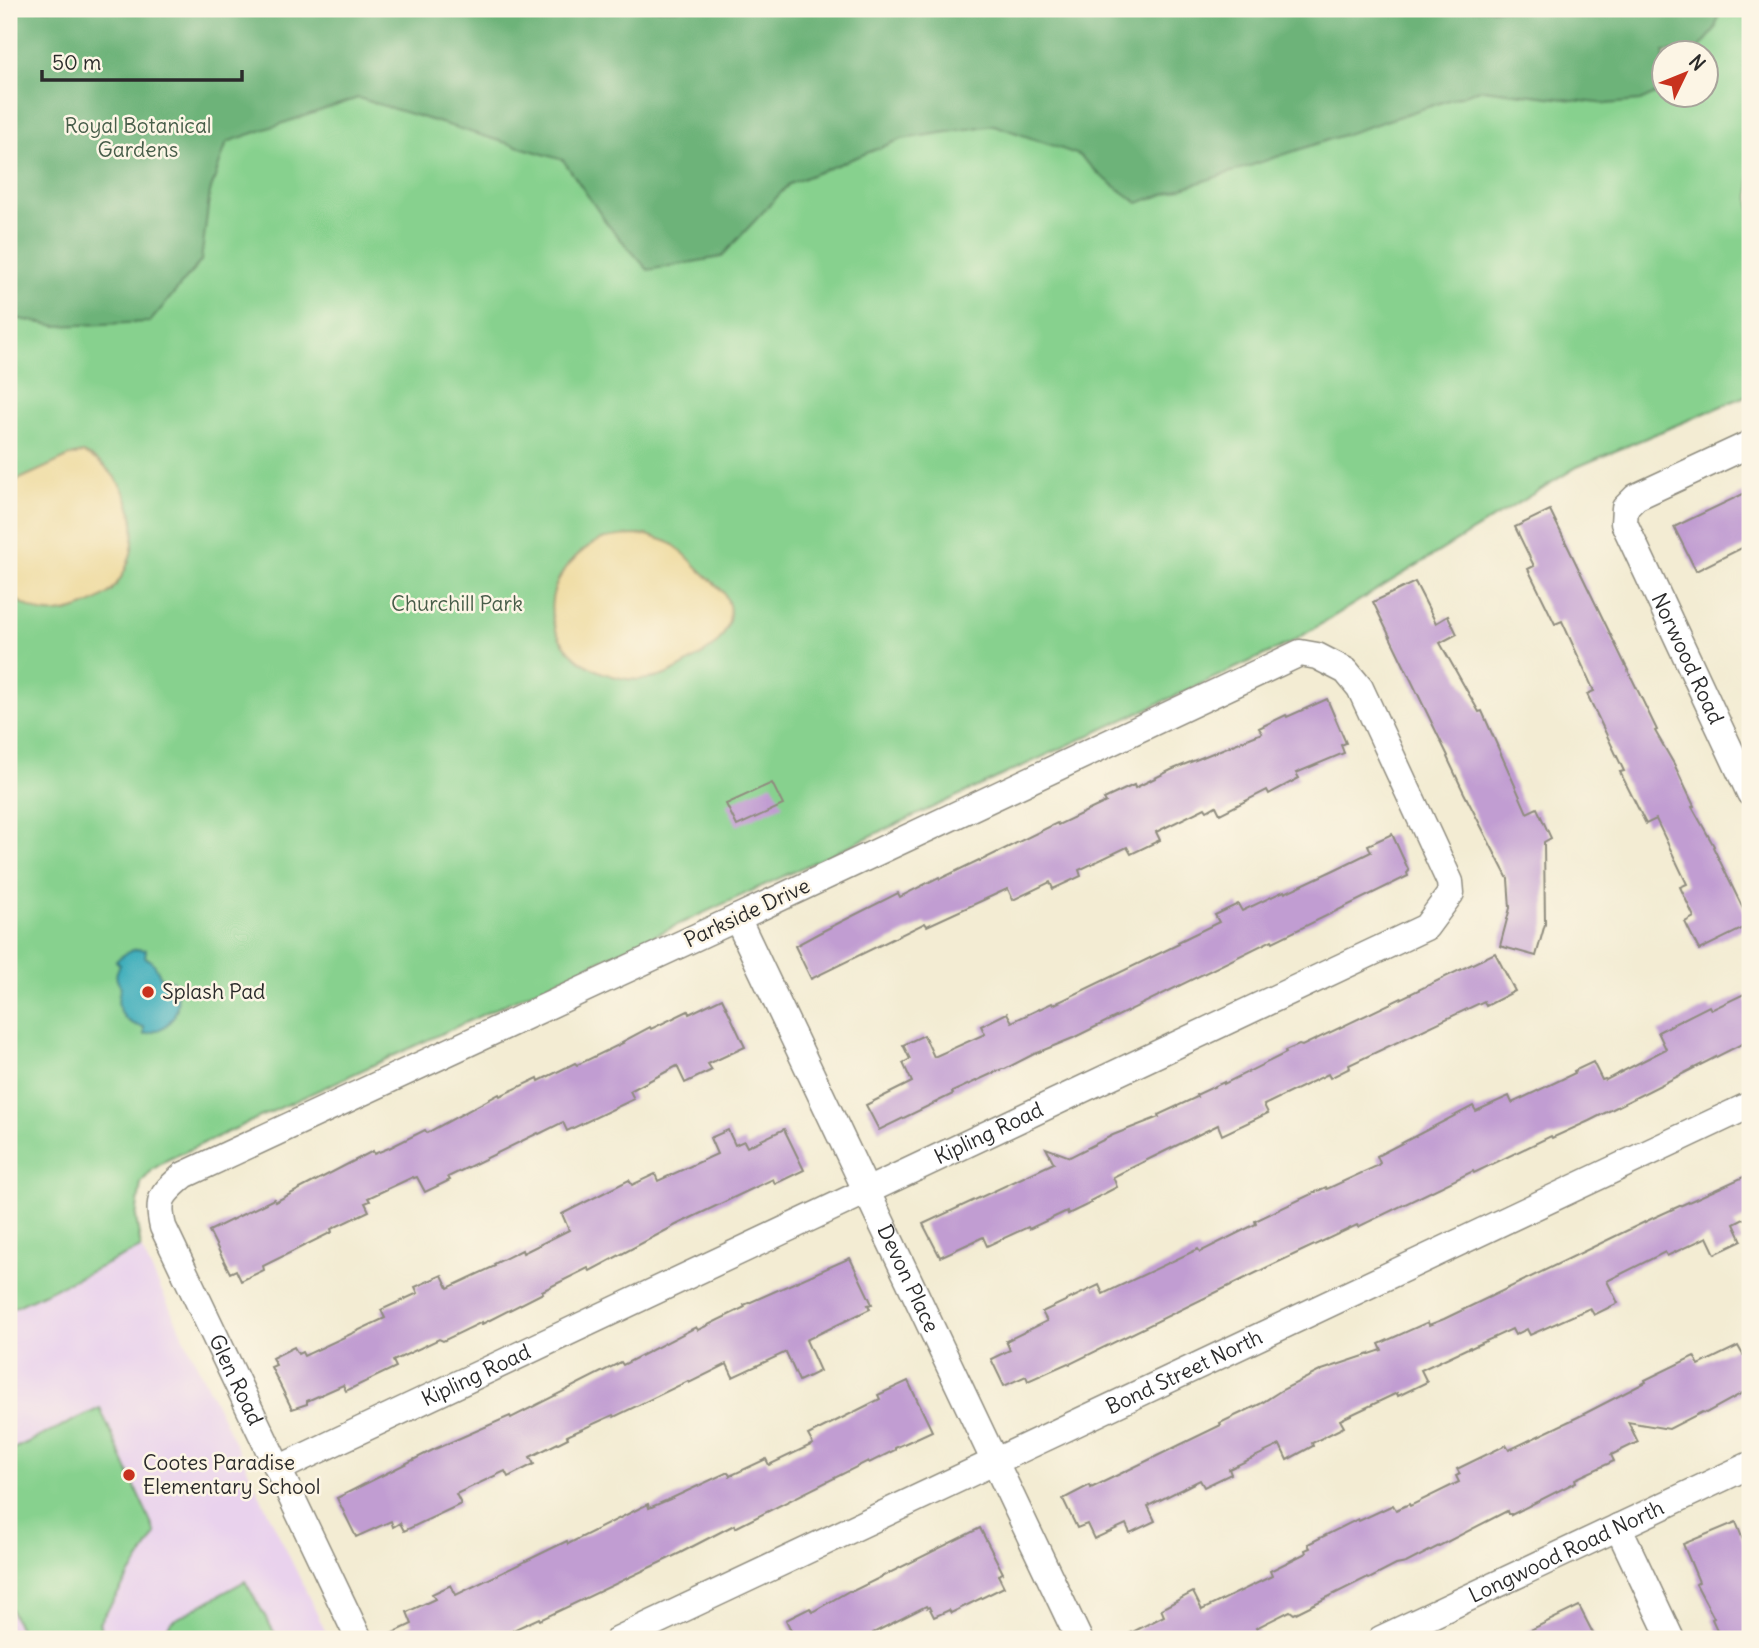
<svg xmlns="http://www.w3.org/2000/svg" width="1759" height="1648" font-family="Delius,sans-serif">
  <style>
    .built { fill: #e9d2ed }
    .green { fill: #87d18e; stroke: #597e5c; stroke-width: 2; fill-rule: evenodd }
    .forest { fill: #6db379; stroke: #4c6f52; stroke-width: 2 }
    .sand { fill: #eeda9e; stroke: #8c8264; stroke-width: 2 }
    .water { fill: #40afbc; stroke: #366d74; stroke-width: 2 }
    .building { fill: #c19dd2 }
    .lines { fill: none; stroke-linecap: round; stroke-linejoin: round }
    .minor-casing { stroke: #8f8c7f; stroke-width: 29 }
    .minor { stroke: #fff; stroke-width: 26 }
    .poi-dot { fill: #c8321e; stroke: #fcf5e5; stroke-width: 2.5 }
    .labels { text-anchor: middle; stroke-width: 5; stroke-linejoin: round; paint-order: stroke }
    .park-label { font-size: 21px; fill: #475d49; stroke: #fcf5e5 }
    .street-label { font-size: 21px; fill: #2b2b2b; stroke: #fcf5e5 }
    .poi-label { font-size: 21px; fill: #2b2b2b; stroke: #fcf5e5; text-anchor: start }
  </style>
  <rect width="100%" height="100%" fill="#fcf5e5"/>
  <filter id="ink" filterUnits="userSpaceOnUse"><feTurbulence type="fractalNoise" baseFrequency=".0143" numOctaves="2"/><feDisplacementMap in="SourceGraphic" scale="14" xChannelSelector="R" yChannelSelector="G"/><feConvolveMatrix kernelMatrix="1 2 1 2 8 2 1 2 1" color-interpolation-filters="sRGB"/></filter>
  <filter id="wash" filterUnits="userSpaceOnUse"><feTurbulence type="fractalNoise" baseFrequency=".00686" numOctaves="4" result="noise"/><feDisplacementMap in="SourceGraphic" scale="28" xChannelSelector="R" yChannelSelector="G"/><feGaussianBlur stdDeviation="1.57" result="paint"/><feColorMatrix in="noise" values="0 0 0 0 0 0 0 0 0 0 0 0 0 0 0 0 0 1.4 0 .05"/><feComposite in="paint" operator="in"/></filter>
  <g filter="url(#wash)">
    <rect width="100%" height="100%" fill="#f3ecd3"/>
    <path class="built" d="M141 1248 329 1639H9V1310Z"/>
    <g class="green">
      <path d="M9 9H1750V394L1577 467 1290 643 167 1160 152 1170 141 1183 136 1217 141 1248 9 1310ZM1664 52H1706V94H1664Z"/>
      <path d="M100 1408 156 1534 99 1623 106 1639H24L9 1605V1451Z"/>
      <path d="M245 1581 278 1639H160L171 1622Z"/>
    </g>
    <path class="forest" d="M9 9H1720L1715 30 1696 52H1664V90L1640 101 1606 104 1482 89 1138 203 1101 176 1079 155 994 125 902 139 789 184 721 257 648 270 608 225 563 160 358 98 227 142 210 192 201 261 150 322 57 326 9 317Z"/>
    <g class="sand">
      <path d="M83 453C127 471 146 527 125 570 121 578 114 590 106 595 99 600 90 604 82 607 69 612 55 615 40 612 32 609 24 604 16 600L9 582V484L70 456Z"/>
      <path d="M647 535C655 538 665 540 672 544 683 551 691 561 700 570 707 577 716 584 723 592 739 615 724 642 703 654 691 661 678 670 665 675 649 681 629 681 613 676 559 662 530 608 570 563 578 554 589 545 600 540 615 535 632 535 647 535Z"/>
    </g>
    <path class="water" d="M137 949 146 950 145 957C158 963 157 974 165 984L172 980C185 1007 174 1029 144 1034V1027C123 1024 113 1007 121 987 115 979 115 973 120 965L116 961C123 954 128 951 137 949Z"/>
    <g id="blocks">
      <g class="building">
        <path d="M1745 493 1750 505V544L1696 571 1674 527Z"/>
        <path d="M1550 510 1657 730 1655 731 1674 764 1694 806 1692 807 1714 846 1713 847 1750 923V925L1699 950 1685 922 1694 917 1680 887 1687 884 1656 819 1646 824 1620 772 1624 771 1587 694 1594 691 1562 621 1555 624 1528 569 1534 566 1515 527Z"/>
        <path d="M1415 582 1436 623 1448 616 1457 634 1440 643 1479 712 1482 711 1527 813 1537 808 1551 838 1544 842 1545 924 1536 956 1500 946 1510 908 1508 879 1464 793 1447 757 1448 756 1373 602Z"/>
        <path d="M1327 699 1346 743 1341 745 1344 753 1296 773 1299 778 1269 794 1267 790 1220 814 1216 806 1207 811 1205 808 1156 832 1160 840 1131 854 1127 847 1079 870 1081 876 1053 889 1050 882 1013 900 1008 889 1005 890 927 926 925 923 811 979 795 946 819 933 898 893 900 897 939 877 940 879 979 860 980 861 1057 823 1058 825 1106 802 1104 799 1134 785 1135 788 1171 770 1262 733 1259 728 1286 715 1287 717Z"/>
        <path d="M772 783 783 805 737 826 726 804Z"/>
        <path d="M1392 834 1409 871 1407 873 1408 876 1273 942 1272 940 1073 1038 1034 1054 1005 1069H1002L952 1092 953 1094 879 1130 866 1105 912 1082 903 1063 910 1059 903 1045 924 1035 934 1057 985 1034 981 1026 1007 1013 1012 1022 1052 1003 1053 1005 1179 944 1178 942 1219 922 1215 915 1238 904 1242 911 1284 891 1285 893 1334 870 1371 852 1368 845Z"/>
        <path d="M1495 953 1515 991 1486 1006 1484 1001 1349 1065 1350 1068 1330 1078 1328 1074 1264 1105 1268 1113 1222 1135 1218 1125 1125 1171 1113 1177 1117 1187 1090 1201 1091 1203 1068 1214 1067 1211 1029 1229 1028 1227 987 1246 983 1237 979 1239 940 1257 923 1224 1054 1163 1046 1148 1070 1157 1113 1135 1159 1117 1158 1115 1197 1097 1196 1095 1224 1082V1084L1286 1053 1285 1051 1299 1045 1302 1046Z"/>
        <path d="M1744 994 1750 1008V1040L1589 1121 1552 1138 1551 1136 1474 1173 1473 1171 1358 1227 1357 1225 1274 1264 1070 1364 1068 1363 1028 1381 1026 1376 1004 1386 991 1359 1010 1350 1006 1341 1047 1321 1042 1312 1099 1285 1103 1294 1198 1249 1200 1252 1256 1224 1255 1221 1326 1187 1327 1189 1377 1166 1380 1163 1377 1156 1473 1106 1476 1111 1509 1096 1512 1103 1575 1073 1574 1071 1593 1062 1602 1080 1605 1079 1606 1080 1666 1049 1658 1032 1709 1006 1711 1010Z"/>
        <path d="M722 998 745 1047 708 1064 712 1070 685 1083 677 1066 630 1091 634 1099 567 1131 563 1122 539 1134 538 1133 448 1177 450 1180 425 1192 417 1177 414 1178 413 1177 368 1198 370 1201 365 1203 369 1211 331 1229 332 1232 263 1266 264 1270 241 1281 236 1270 230 1273 209 1231 274 1199 275 1202 373 1151 374 1154 389 1148 425 1130 427 1133 499 1094 500 1096 538 1078 539 1081 575 1063 577 1065 623 1043 622 1042 650 1027 651 1029 688 1011 689 1014Z"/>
        <path d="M784 1129 804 1170 775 1184 773 1179 676 1225 590 1271 588 1268 542 1291 543 1293 482 1324V1322L443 1341 439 1339 393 1361 396 1367 346 1391 343 1385 307 1401V1404L292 1409 271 1367 276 1365 272 1358 294 1347 298 1354 302 1352 304 1356 385 1318 381 1310 418 1293 415 1287 442 1275 448 1288 495 1266 494 1264 522 1250 523 1253 569 1230 562 1214 629 1180 632 1185 655 1174 658 1181 717 1154 710 1138 728 1130 735 1145 744 1141 747 1147Z"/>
        <path d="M1750 1174V1216L1734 1224 1742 1241 1715 1254 1707 1237 1667 1256 1665 1252 1607 1281 1618 1303 1594 1315 1590 1308 1530 1335 1527 1329 1515 1335 1512 1329 1471 1348 1470 1347 1421 1370 1427 1382 1398 1396 1397 1393 1340 1420 1344 1427 1312 1443 1313 1446 1287 1460 1280 1445 1229 1469 1231 1474 1204 1487 1200 1480 1148 1506 1155 1521 1130 1533 1126 1524 1094 1539 1087 1524 1077 1528 1063 1499 1090 1485 1091 1488 1221 1425 1220 1423 1260 1404 1282 1390 1322 1370 1382 1350 1379 1344 1428 1322 1429 1325 1444 1319 1651 1219Z"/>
        <path d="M850 1258 872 1304 868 1305 870 1309 806 1340 820 1371 799 1381 786 1352 733 1377 727 1364 689 1383 688 1381 614 1417 613 1415 567 1436 568 1438 530 1457 534 1464 508 1477 505 1471 456 1494 461 1504 404 1531 400 1523 393 1527 391 1521 356 1537 337 1498 435 1449 510 1416 511 1418 621 1362 623 1365 696 1327 698 1330 745 1307 744 1305Z"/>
        <path d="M1738 1346 1743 1355 1750 1351V1389L1706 1413 1702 1412 1669 1429 1628 1422 1638 1442 1611 1455 1614 1461 1575 1479 1576 1482 1511 1515V1514H1508L1507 1511 1406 1563 1396 1565 1369 1579 1366 1578 1294 1614 1290 1611 1256 1628 1262 1639H1119L1164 1616 1161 1609 1193 1592 1202 1610 1272 1576 1270 1571 1306 1553 1305 1550 1310 1548 1308 1544 1358 1519 1359 1521 1393 1505 1396 1510 1409 1504 1410 1506 1459 1482 1456 1476 1460 1474 1457 1469 1506 1445 1509 1450 1578 1417 1646 1382 1645 1380 1694 1356 1699 1365Z"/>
        <path d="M908 1381 932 1431 895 1448V1450L869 1463 868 1461 735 1528 734 1525 680 1553 540 1620 539 1618 494 1639H380L412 1624 407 1612 435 1599 432 1594 451 1585 456 1595 567 1541 568 1544 648 1504 649 1508 670 1499 728 1472 730 1476 766 1459 769 1465 813 1444 808 1435 880 1399 878 1395Z"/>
        <path d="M1736 1522 1750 1558V1634L1739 1639H1721L1712 1619 1714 1618 1696 1584 1699 1582 1683 1544Z"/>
        <path d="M980 1528 1003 1573 998 1575 1004 1587 951 1613 949 1610 934 1617 929 1607 927 1608 926 1606 873 1633 875 1639H795L786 1620 810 1608 812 1612 849 1591H853Z"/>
        <path d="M1579 1606 1596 1639H1512Z"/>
      </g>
    </g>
  </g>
  <g filter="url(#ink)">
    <use href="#blocks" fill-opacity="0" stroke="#8f8c7f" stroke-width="2"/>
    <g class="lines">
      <g class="minor-casing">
        <g id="minor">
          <path id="s1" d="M1750 444 1636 497 1625 508 1624 523 1750 793"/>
          <path id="s2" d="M737 918 1079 1639"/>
          <path id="s3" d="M278 1469 1426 927 1451 893 1450 882 1360 688 1346 671 1317 656 1300 653 737 918 184 1175C163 1194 156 1197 163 1227L359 1639"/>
          <path d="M1618 1527 1671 1639"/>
          <path id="s4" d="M619 1639 1750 1105"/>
          <path id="s5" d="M1381 1639 1750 1465"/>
        </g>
      </g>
      <use href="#minor" class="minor"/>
    </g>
  </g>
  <g class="poi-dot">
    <circle cx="148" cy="992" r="7"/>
    <circle cx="129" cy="1475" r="7"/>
  </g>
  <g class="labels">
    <g class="park-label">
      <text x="138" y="133">Royal Botanical<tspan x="138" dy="24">Gardens</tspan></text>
      <text x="457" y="611">Churchill Park</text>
    </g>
    <g class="street-label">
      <text dy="7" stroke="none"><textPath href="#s1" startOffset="306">Norwood Road</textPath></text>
      <text transform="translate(747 913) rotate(-25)" y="7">Parkside Drive</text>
      <text dy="7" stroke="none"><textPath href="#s3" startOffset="786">Kipling Road</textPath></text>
      <text dy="7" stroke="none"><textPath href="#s2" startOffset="399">Devon Place</textPath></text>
      <text dy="7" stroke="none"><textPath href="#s4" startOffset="625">Bond Street North</textPath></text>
      <text dy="7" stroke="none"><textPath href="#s3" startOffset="219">Kipling Road</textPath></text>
      <text dy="7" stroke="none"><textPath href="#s3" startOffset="3071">Glen Road</textPath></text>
      <text dy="7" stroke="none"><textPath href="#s5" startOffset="205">Longwood Road North</textPath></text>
    </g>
    <g class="poi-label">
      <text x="162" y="999">Splash Pad</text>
      <text x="143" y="1470">Cootes Paradise<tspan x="143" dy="24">Elementary School</tspan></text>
    </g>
  </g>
  <rect width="1759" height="1648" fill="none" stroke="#fcf5e5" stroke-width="35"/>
  <g transform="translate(1685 74) rotate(47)"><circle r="33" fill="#fcf5e5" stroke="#a8a49b" stroke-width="2"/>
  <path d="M0-5L12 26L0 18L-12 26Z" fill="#c8321e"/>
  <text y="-10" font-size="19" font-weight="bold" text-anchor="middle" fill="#2b2b2b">N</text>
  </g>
  <path d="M42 70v10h200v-10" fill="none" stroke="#2b2b2b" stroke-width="3.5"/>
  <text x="52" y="70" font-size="21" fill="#2b2b2b" stroke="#fcf5e5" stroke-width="5" paint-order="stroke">50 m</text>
</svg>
